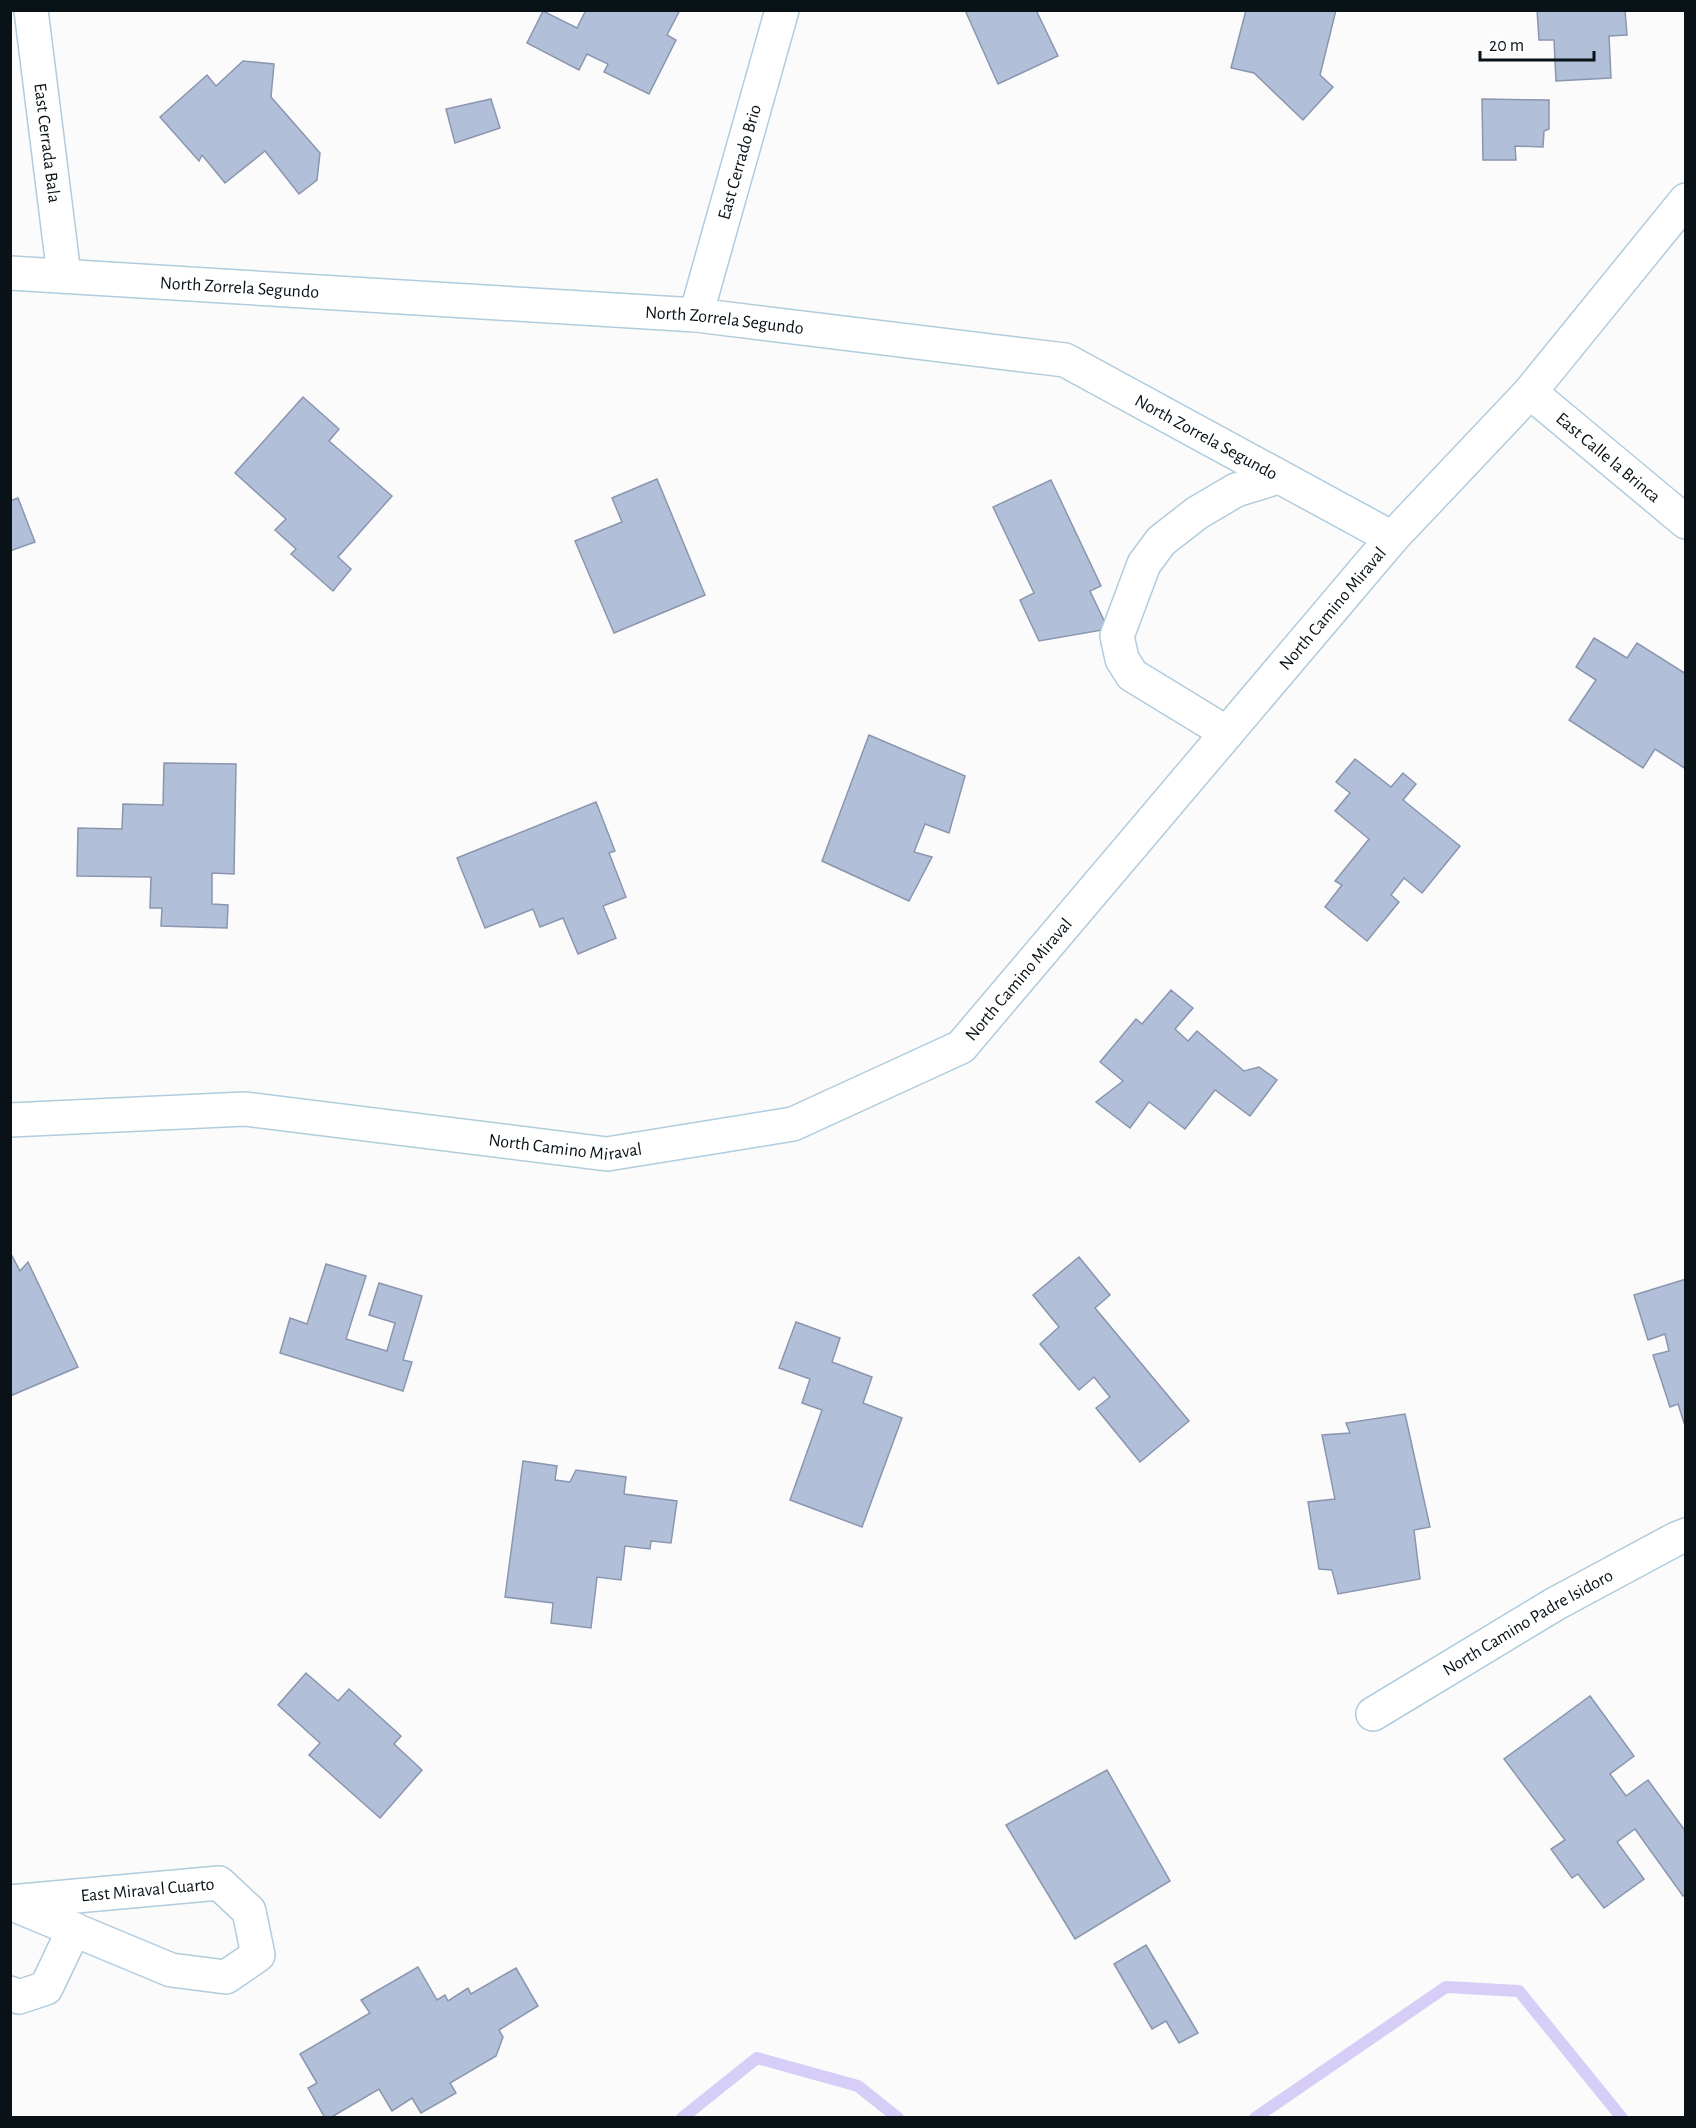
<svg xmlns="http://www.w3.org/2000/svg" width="1696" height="2128" font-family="'Alegreya Sans',sans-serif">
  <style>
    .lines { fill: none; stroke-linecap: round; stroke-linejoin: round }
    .stream { stroke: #d7cef7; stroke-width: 12 }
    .building { fill: #b2bfd8; stroke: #8a96af; stroke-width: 1.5 }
    .minor-casing { stroke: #b0ccdd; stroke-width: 36 }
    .minor { stroke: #fff; stroke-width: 33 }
    .labels { text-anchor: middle; stroke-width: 4.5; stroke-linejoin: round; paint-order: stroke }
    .street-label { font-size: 18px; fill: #081217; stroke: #fff }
  </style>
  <rect width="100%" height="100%" fill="#fbfbfb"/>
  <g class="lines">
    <g class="stream">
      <path d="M682 2118 757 2058 858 2086 898 2118"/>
      <path d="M1255 2118 1446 1987 1519 1991 1622 2118"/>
    </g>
  </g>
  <g class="building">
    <path d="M586 10H680L667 35 676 40 649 94 604 72 608 64 587 54 579 70 527 43 543 11 577 28Z"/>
    <path d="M965 10H1036L1058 56 998 84Z"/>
    <path d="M1246 10H1336L1320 75 1333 87 1303 120 1254 73 1231 68Z"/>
    <path d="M1537 10H1625L1627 35 1609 36 1611 78 1556 81 1554 40H1539Z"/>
    <path d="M243 61 274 64 271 97 320 153 317 180 299 194 265 151 225 183 202 155 199 161 160 117 207 75 216 86Z"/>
    <path d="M491 99 500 128 455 143 446 109Z"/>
    <path d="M1482 99 1549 100V129L1544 131 1543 147 1515 146 1516 160H1483Z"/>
    <path d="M303 397 339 429 329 441 392 496 338 557 351 569 333 591 291 554 296 549 275 530 286 519 235 473Z"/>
    <path d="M657 479 705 595 614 633 575 541 622 522 612 498Z"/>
    <path d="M1051 480 1101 586 1090 591 1108 629 1039 641 1020 600 1034 593 993 507Z"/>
    <path d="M18 498 35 542 10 551V501Z"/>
    <path d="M1594 638 1627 658 1637 643 1686 674V769L1655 749 1643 768 1569 720 1596 680 1576 667Z"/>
    <path d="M869 735 965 776 949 833 925 824 914 852 932 857 909 901 822 861Z"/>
    <path d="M1355 759 1391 787 1403 773 1416 784 1403 800 1460 846 1422 893 1404 878 1391 895 1399 902 1367 941 1325 907 1342 885 1335 881 1369 839 1335 811 1350 793 1336 782Z"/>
    <path d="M164 763 236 764 234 874 212 873V904L228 905 227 928 161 926 162 908H150L151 877 77 876 78 828 122 829 123 804 163 805Z"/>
    <path d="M596 802 615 851 609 853 626 897 603 906 616 938 578 954 563 918 540 927 533 909 485 928 457 858Z"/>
    <path d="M1171 990 1193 1008 1175 1029 1188 1041 1197 1031 1244 1071 1259 1067 1277 1080 1250 1116 1215 1090 1185 1129 1149 1102 1130 1128 1096 1102 1123 1081 1100 1062 1136 1019 1142 1024Z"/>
    <path d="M10 1252 20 1271 28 1262 78 1367 10 1396Z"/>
    <path d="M1079 1257 1110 1295 1095 1308 1189 1421 1140 1462 1096 1408 1110 1397 1094 1377 1079 1390 1040 1344 1059 1327 1033 1295Z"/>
    <path d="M326 1264 366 1276 346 1339 387 1351 395 1323 369 1315 379 1283 422 1296 403 1360 412 1362 403 1391 280 1353 290 1318 307 1324Z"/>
    <path d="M1686 1279V1429L1678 1404 1670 1407 1653 1355 1669 1351 1665 1334 1648 1340 1634 1295Z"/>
    <path d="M796 1322 840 1338 832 1362 872 1377 863 1403 902 1418 862 1527 790 1500 822 1410 802 1403 810 1379 779 1368Z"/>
    <path d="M1405 1414 1430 1527 1414 1530 1420 1579 1338 1594 1332 1570 1319 1569 1308 1502 1335 1499 1322 1435 1350 1433 1346 1423Z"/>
    <path d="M523 1461 557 1466 555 1480 570 1482 576 1470 626 1477 624 1494 677 1501 671 1543 651 1541 650 1549 625 1546 621 1580 597 1577 591 1628 551 1623 553 1603 505 1597Z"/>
    <path d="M306 1673 338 1701 349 1689 401 1736 394 1744 422 1770 380 1818 309 1755 320 1743 278 1705Z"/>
    <path d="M1590 1696 1634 1756 1610 1774 1626 1796 1648 1780 1686 1832V1894L1683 1896 1635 1829 1617 1842 1644 1879 1604 1908 1578 1874 1572 1878 1551 1849 1565 1840 1504 1759Z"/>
    <path d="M1107 1770 1170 1881 1075 1939 1006 1825Z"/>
    <path d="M1146 1945 1198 2033 1179 2043 1166 2021 1152 2029 1114 1964Z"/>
    <path d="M418 1967 437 2000 445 1995 448 2001 468 1988 471 1994 516 1968 538 2006 499 2030 503 2037 496 2056 450 2083 456 2093 421 2113 412 2098 392 2111 379 2089 330 2118H325L308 2088 317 2083 300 2054 370 2013 361 2000Z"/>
  </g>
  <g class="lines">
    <g class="minor-casing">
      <g id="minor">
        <path id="s1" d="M31 10 64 275"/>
        <path id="s2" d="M10 273 696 315 1065 360 1392 538"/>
        <path id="s3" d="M696 315 782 10"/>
        <path id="s4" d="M1530 392 1686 522"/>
        <path d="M1227 733 1132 675 1122 659 1117 636 1144 564 1161 541 1197 513 1236 490 1278 477"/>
        <path id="s5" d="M10 1120 245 1109 607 1154 793 1124 961 1047 1392 538 1530 392 1686 200"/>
        <path id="s6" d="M1373 1714 1555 1604 1676 1539 1686 1535"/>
        <path id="s7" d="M10 1902 219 1883 249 1911 258 1955 226 1977 171 1970 10 1903"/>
        <path d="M10 1993 19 1997 46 1988 74 1929"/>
      </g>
    </g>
    <use href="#minor" class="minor"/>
  </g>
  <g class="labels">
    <g class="street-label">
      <text dy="6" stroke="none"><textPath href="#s1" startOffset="134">East Cerrada Bala</textPath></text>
      <text dy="6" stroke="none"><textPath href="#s3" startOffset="159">East Cerrado Brio</textPath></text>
      <text dy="6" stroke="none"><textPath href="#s2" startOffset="230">North Zorrela Segundo</textPath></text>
      <text dy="6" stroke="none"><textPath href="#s2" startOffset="716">North Zorrela Segundo</textPath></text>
      <text dy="6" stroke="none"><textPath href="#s2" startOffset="1220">North Zorrela Segundo</textPath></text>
      <text dy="6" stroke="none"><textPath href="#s4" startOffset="102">East Calle la Brinca</textPath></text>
      <text dy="6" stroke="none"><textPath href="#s5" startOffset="1548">North Camino Miraval</textPath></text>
      <text dy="6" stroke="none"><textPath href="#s5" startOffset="1062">North Camino Miraval</textPath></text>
      <text dy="6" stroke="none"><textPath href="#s5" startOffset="558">North Camino Miraval</textPath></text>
      <text dy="6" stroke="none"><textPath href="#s6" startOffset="180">North Camino Padre Isidoro</textPath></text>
      <text dy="6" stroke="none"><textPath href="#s7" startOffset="138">East Miraval Cuarto</textPath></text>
    </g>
  </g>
  <rect width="1696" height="2128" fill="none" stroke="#081217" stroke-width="24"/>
  <path d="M1480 51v9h114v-9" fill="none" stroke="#081217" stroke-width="3"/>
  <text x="1489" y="51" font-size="18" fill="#081217" stroke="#ffffff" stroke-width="4.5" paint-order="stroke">20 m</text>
</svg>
